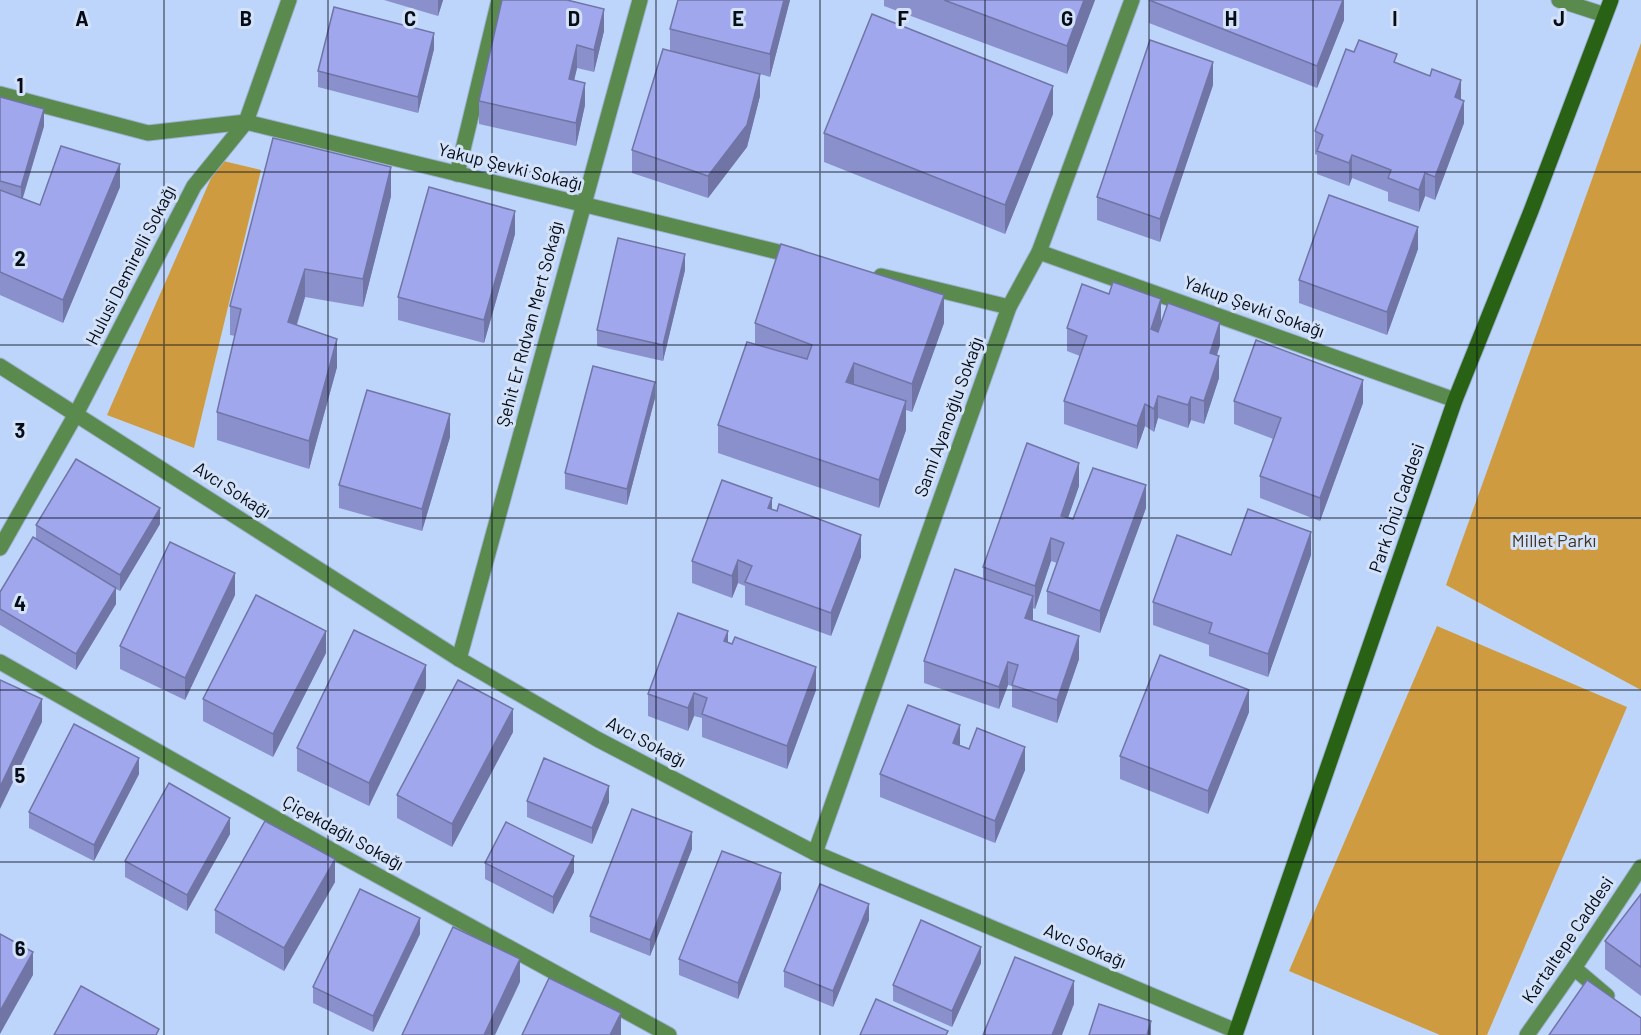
<svg xmlns="http://www.w3.org/2000/svg" width="1641" height="1035" font-family="Barlow,sans-serif">
  <style>
    .green { fill: #ce9b40 }
    .lines { fill: none; stroke-linecap: round; stroke-linejoin: round }
    .lane-casing { stroke: #9cb1d1; stroke-width: 17 }
    .street-casing { stroke: #9cb1d1; stroke-width: 17 }
    .secondary-casing { stroke: #9cb1d1; stroke-width: 17 }
    .lane { stroke: #5b8a4e; stroke-width: 15 }
    .street { stroke: #5b8a4e; stroke-width: 15 }
    .secondary { stroke: #296215; stroke-width: 15 }
    .wall { fill: #8a90cc }
    .shaded-wall { fill: #7075a6 }
    .building { fill: #a0a7ed; stroke: #7075a6; stroke-width: 1.5 }
    .grid { fill: none; stroke: #050b17; stroke-width: 1.5; stroke-opacity: 0.55 }
    .labels { text-anchor: middle; stroke-width: 6; stroke-linejoin: round; paint-order: stroke }
    .street-label { font-size: 18px; fill: #050b17; stroke: #d3e2f8 }
    .park-label { font-size: 18px; fill: #42351f; stroke: #d3e2f8 }
    .grid-label { font-size: 20px; text-anchor: middle; font-weight: bold; fill: #050b17; stroke: #d3e2f8; stroke-width: 6; stroke-linejoin: round; paint-order: stroke }
  </style>
  <rect width="100%" height="100%" fill="#bdd5fa"/>
  <g class="green">
    <path d="M1641 43V690L1446 585Z"/>
    <path d="M219 160 261 170 194 448 107 415Z"/>
    <path d="M1437 626 1627 707 1487 1035H1440L1289 971Z"/>
  </g>
  <g class="lines">
    <g class="lane-casing">
      <path id="lane" d="M1559 0 1605 15"/>
    </g>
    <g class="street-casing">
      <g id="street">
        <path d="M0 94 148 133 246 122 799 257"/>
        <path d="M457 174 499 0"/>
        <path d="M1039 252 1455 400"/>
        <path d="M881 276 1009 307"/>
        <path d="M0 366 459 659 597 739 815 853 1236 1031"/>
        <path d="M0 548 76 414 194 186 246 122 289 0"/>
        <path d="M459 659 640 0"/>
        <path d="M0 662 342 856 669 1035"/>
        <path d="M815 853 1009 307 1039 252 1132 0"/>
        <path d="M1574 968 1607 996"/>
        <path d="M1527 1035 1574 968 1641 867"/>
      </g>
    </g>
    <g class="secondary-casing">
      <path id="secondary" d="M1235 1035 1455 400 1531 211 1611 0"/>
    </g>
    <use href="#lane" class="lane"/>
    <use href="#street" class="street"/>
    <use href="#secondary" class="secondary"/>
  </g>
  <g class="wall">
    <path d="M384 0H443L438 16Z"/>
    <path d="M502 0 604 31 594 72 577 68 574 80 585 105 576 146 479 124V101Z"/>
    <path d="M790 0 770 77 760 74V96L747 147 708 198 632 173V150L670 51V29Z"/>
    <path d="M884 0H1095L1067 74 884 6Z"/>
    <path d="M1149 0H1344V20L1317 88 1149 23Z"/>
    <path d="M434 49 418 113 318 87V71Z"/>
    <path d="M1354 52 1397 63 1461 100 1464 123 1435 200 1425 196 1419 212 1388 201V192L1352 178 1349 186 1317 174V155L1315 154V131Z"/>
    <path d="M1213 85 1160 242 1097 220V197Z"/>
    <path d="M0 97 44 126 23 198 40 205 120 187 63 323 0 295Z"/>
    <path d="M1053 114 1005 234 824 162V133Z"/>
    <path d="M391 196 363 307 305 297 297 325 337 367 309 469 217 440V412L235 336 230 335V306Z"/>
    <path d="M515 234 484 343 398 320V297Z"/>
    <path d="M1418 249 1387 335 1299 303V280Z"/>
    <path d="M685 270 663 361 597 346V330Z"/>
    <path d="M1161 322 1220 345 1217 355 1219 378 1204 424 1191 420 1188 428 1158 418 1154 432 1145 426 1137 449 1064 424V401L1080 356 1067 351V328Z"/>
    <path d="M755 323H944L912 412 906 410V430L879 508 718 453V425L755 345Z"/>
    <path d="M655 398 627 505 565 489V473Z"/>
    <path d="M1234 401 1363 403 1320 521 1260 498V476L1273 439 1234 424Z"/>
    <path d="M450 437 422 531 339 508V485Z"/>
    <path d="M1079 486 1068 518 1073 519 1146 508 1100 633 1047 614V591L1057 563 1051 561 1035 609 1033 608 1032 621 1079 659 1057 723 1012 707V686L1008 685 999 709 924 683V661L983 579V567Z"/>
    <path d="M772 509 861 557 831 636 745 605V586L738 583 732 598 692 583V561Z"/>
    <path d="M160 524 120 591 116 589V604L76 670 0 625V592L36 539V525Z"/>
    <path d="M1231 555H1311L1268 677 1209 656V645L1153 625V602Z"/>
    <path d="M235 595 185 700 120 669V646Z"/>
    <path d="M728 642 816 690 787 769 702 737V718L694 716 688 731 648 716V694Z"/>
    <path d="M326 653 273 757 203 721V699Z"/>
    <path d="M426 688 369 806 297 771V748Z"/>
    <path d="M1249 712 1208 814 1120 779V756Z"/>
    <path d="M513 732 452 847 397 818V795Z"/>
    <path d="M960 746 1025 770 995 843 880 797V774Z"/>
    <path d="M139 774 94 861 29 828V812Z"/>
    <path d="M527 801 609 802 592 844 527 817Z"/>
    <path d="M230 834 187 911 125 877V861Z"/>
    <path d="M692 849 650 956 590 932V916Z"/>
    <path d="M485 863 574 872 553 914 485 879Z"/>
    <path d="M335 882 284 971 215 933V910Z"/>
    <path d="M781 889 738 999 679 975V959Z"/>
    <path d="M1641 894V996L1605 969V941Z"/>
    <path d="M869 920 833 1007 784 987V971Z"/>
    <path d="M420 934 373 1032 313 1003V987Z"/>
    <path d="M981 963 952 1027 893 1001V985Z"/>
  </g>
  <g class="shaded-wall">
    <path d="M438 0H443L438 16Z"/>
    <path d="M784 0H790L770 77V54Z"/>
    <path d="M1084 0H1095L1067 74V46Z"/>
    <path d="M1343 0H1344V20L1317 88V66Z"/>
    <path d="M604 9V31L594 72V50Z"/>
    <path d="M434 33V49L418 113V97Z"/>
    <path d="M577 45V68L569 102V79Z"/>
    <path d="M1213 62V85L1160 242V219Z"/>
    <path d="M760 74V96L747 147 708 198V176Z"/>
    <path d="M1461 80V103L1455 97Z"/>
    <path d="M585 83V105L576 146V123Z"/>
    <path d="M1053 86V114L1005 234V205Z"/>
    <path d="M1464 101V123L1435 200V177Z"/>
    <path d="M44 109V126L21 203V187Z"/>
    <path d="M1352 155V178L1349 186V163Z"/>
    <path d="M120 164V187L63 323V300Z"/>
    <path d="M391 167V196L363 307V279Z"/>
    <path d="M1425 173V196L1419 212V190Z"/>
    <path d="M515 211V234L484 343V320Z"/>
    <path d="M1418 227V249L1387 335V312Z"/>
    <path d="M685 254V270L663 361V345Z"/>
    <path d="M305 269V297L288 351V322Z"/>
    <path d="M944 295V323L912 412V384Z"/>
    <path d="M1161 299V322L1151 352V329Z"/>
    <path d="M1220 322V345L1210 375V353Z"/>
    <path d="M337 339V367L309 469V441Z"/>
    <path d="M1219 356V378L1204 424V401Z"/>
    <path d="M854 363V391L846 382Z"/>
    <path d="M1363 380V403L1320 521V498Z"/>
    <path d="M655 382V398L627 505V489Z"/>
    <path d="M1158 396V418L1154 432V409Z"/>
    <path d="M1191 397V420L1188 428V405Z"/>
    <path d="M906 401V430L879 508V480Z"/>
    <path d="M1145 404V426L1137 449V426Z"/>
    <path d="M450 414V437L422 531V509Z"/>
    <path d="M1079 463V486L1061 538V516Z"/>
    <path d="M1146 485V508L1100 633V611Z"/>
    <path d="M772 498V521L768 508Z"/>
    <path d="M160 508V524L120 591V575Z"/>
    <path d="M1311 532V555L1268 677V654Z"/>
    <path d="M861 535V557L831 636V613Z"/>
    <path d="M1051 538V561L1035 609V586Z"/>
    <path d="M738 560V583L732 598V576Z"/>
    <path d="M235 573V595L185 700V678Z"/>
    <path d="M116 588V604L76 670V654Z"/>
    <path d="M1033 596V619L1025 641V618Z"/>
    <path d="M326 631V653L273 757V734Z"/>
    <path d="M728 631V654L724 641Z"/>
    <path d="M1079 636V659L1057 723V700Z"/>
    <path d="M1008 662V685L999 709V687Z"/>
    <path d="M426 665V688L369 806V783Z"/>
    <path d="M816 667V690L787 769V746Z"/>
    <path d="M1249 690V712L1208 814V791Z"/>
    <path d="M694 693V716L688 731V708Z"/>
    <path d="M42 699V722L0 809V787Z"/>
    <path d="M513 709V732L452 847V824Z"/>
    <path d="M960 725V748L953 743Z"/>
    <path d="M1025 747V770L995 843V821Z"/>
    <path d="M139 758V774L94 861V845Z"/>
    <path d="M609 786V802L592 844V828Z"/>
    <path d="M230 818V834L187 911V895Z"/>
    <path d="M692 832V849L650 956V940Z"/>
    <path d="M574 856V872L553 914V897Z"/>
    <path d="M335 859V882L284 971V948Z"/>
    <path d="M781 873V889L738 999V983Z"/>
    <path d="M869 904V920L833 1007V991Z"/>
    <path d="M420 918V934L373 1032V1016Z"/>
    <path d="M981 947V963L952 1027V1011Z"/>
    <path d="M33 952V975L0 1034V1011Z"/>
    <path d="M520 959V982L495 1035H484Z"/>
    <path d="M1074 981V1004L1062 1035H1052Z"/>
    <path d="M621 1013V1035H610Z"/>
    <path d="M1151 1021V1035H1147Z"/>
  </g>
  <g class="building">
    <path d="M502 0H567L604 9 594 50 577 45 569 79 585 83 576 123 479 101Z"/>
    <path d="M678 0H784L770 54 670 29Z"/>
    <path d="M944 0H1084L1067 46Z"/>
    <path d="M1149 0H1343L1317 66Z"/>
    <path d="M334 7 434 33 418 97 318 71Z"/>
    <path d="M872 14 1053 86 1005 205 824 133Z"/>
    <path d="M1150 40 1213 62 1160 219 1097 197Z"/>
    <path d="M1359 40 1397 54 1394 62 1430 76 1432 69 1461 80 1455 97 1464 101 1435 177 1425 173 1419 190 1388 178 1391 170 1352 155 1349 163 1317 151 1323 135 1315 131 1346 49 1354 52Z"/>
    <path d="M663 49 760 74 747 125 708 176 632 150Z"/>
    <path d="M0 97 44 109 21 187 0 181Z"/>
    <path d="M273 138 391 167 363 279 305 269 288 322 337 339 309 441 217 412 241 309 230 306Z"/>
    <path d="M61 146 120 164 63 300 0 272V190L40 205Z"/>
    <path d="M429 187 515 211 484 320 398 297Z"/>
    <path d="M1329 195 1418 227 1387 312 1299 280Z"/>
    <path d="M618 238 685 254 663 345 597 330Z"/>
    <path d="M781 244 944 295 912 384 854 363 846 382 906 401 879 480 718 425 747 342 807 359 812 345 755 323Z"/>
    <path d="M1113 282 1161 299 1151 329 1158 332 1168 303 1220 322 1210 353 1219 356 1204 401 1191 397 1188 405 1158 396 1154 409 1145 404 1137 426 1064 401 1087 336 1067 328 1082 284 1109 294Z"/>
    <path d="M1256 340 1363 380 1320 498 1260 476 1281 418 1234 401Z"/>
    <path d="M593 366 655 382 627 489 565 473Z"/>
    <path d="M367 390 450 414 422 509 339 485Z"/>
    <path d="M1027 443 1079 463 1061 516 1073 519 1093 468 1146 485 1100 611 1047 591 1064 543 1051 538 1035 586 983 567Z"/>
    <path d="M76 459 160 508 120 575 36 525Z"/>
    <path d="M722 480 772 498 768 508 777 511 779 504 861 535 831 613 745 582 752 566 738 560 732 576 692 561Z"/>
    <path d="M1248 509 1311 532 1268 654 1209 633 1212 623 1153 602 1177 535 1231 555Z"/>
    <path d="M33 537 116 588 76 654 0 609V592Z"/>
    <path d="M170 542 235 573 185 678 120 646Z"/>
    <path d="M955 569 1033 596 1025 618 1079 636 1057 700 1012 685 1018 665 1008 662 999 687 924 661Z"/>
    <path d="M256 595 326 631 273 734 203 699Z"/>
    <path d="M678 613 728 631 724 641 732 644 735 637 816 667 787 746 702 714 707 698 694 693 688 708 648 694Z"/>
    <path d="M354 630 426 665 369 783 297 748Z"/>
    <path d="M1160 655 1249 690 1208 791 1120 756Z"/>
    <path d="M0 680 42 699 0 787Z"/>
    <path d="M458 680 513 709 452 824 397 795Z"/>
    <path d="M908 705 960 725 953 743 969 749 977 728 1025 747 995 821 880 774Z"/>
    <path d="M74 724 139 758 94 845 29 812Z"/>
    <path d="M544 758 609 786 592 828 527 801Z"/>
    <path d="M169 783 230 818 187 895 125 861Z"/>
    <path d="M632 809 692 832 650 940 590 916Z"/>
    <path d="M265 821 335 859 284 948 215 910Z"/>
    <path d="M506 822 574 856 553 897 485 863Z"/>
    <path d="M722 851 781 873 738 983 679 959Z"/>
    <path d="M820 884 869 904 833 991 784 971Z"/>
    <path d="M360 889 420 918 373 1016 313 987Z"/>
    <path d="M1641 894V967L1605 941Z"/>
    <path d="M921 920 981 947 952 1011 893 985Z"/>
    <path d="M453 927 520 959 484 1035H402Z"/>
    <path d="M0 934 33 952 0 1011Z"/>
    <path d="M1015 957 1074 981 1052 1035H983Z"/>
    <path d="M549 978 621 1013 610 1035H522Z"/>
    <path d="M1587 980 1641 1018V1035H1549Z"/>
    <path d="M81 986 159 1029 156 1035H54Z"/>
    <path d="M876 999 948 1031 946 1035H860Z"/>
    <path d="M1099 1004 1151 1021 1147 1035H1089Z"/>
  </g>
  <path class="grid" d="M164 0V1035M328 0V1035M492 0V1035M656 0V1035M820 0V1035M985 0V1035M1149 0V1035M1313 0V1035M1477 0V1035M0 172H1641M0 345H1641M0 518H1641M0 690H1641M0 862H1641"/>
  <g class="labels">
    <g class="street-label">
      <text transform="translate(510 167) rotate(14)" y="6">Yakup Şevki Sokağı</text>
      <text transform="translate(131 265) rotate(-63)" y="6">Hulusi Demirelli Sokağı</text>
      <text transform="translate(1254 307) rotate(20)" y="6">Yakup Şevki Sokağı</text>
      <text transform="translate(530 324) rotate(-75)" y="6">Şehit Er Rıdvan Mert Sokağı</text>
      <text transform="translate(949 417) rotate(-70)" y="6">Sami Ayanoğlu Sokağı</text>
      <text transform="translate(232 490) rotate(33)" y="6">Avcı Sokağı</text>
      <text transform="translate(1397 508) rotate(-71)" y="6">Park Önü Caddesi</text>
      <text transform="translate(646 742) rotate(28)" y="6">Avcı Sokağı</text>
      <text transform="translate(343 833) rotate(29)" y="6">Çiçekdağlı Sokağı</text>
      <text transform="translate(1568 940) rotate(-56)" y="6">Kartaltepe Caddesi</text>
      <text transform="translate(1085 946) rotate(23)" y="6">Avcı Sokağı</text>
    </g>
    <g class="park-label">
      <text x="1554" y="547">Millet Parkı</text>
    </g>
  </g>
  <g class="grid-label">
    <text x="82" y="26">A</text>
    <text x="246" y="26">B</text>
    <text x="410" y="26">C</text>
    <text x="574" y="26">D</text>
    <text x="738" y="26">E</text>
    <text x="903" y="26">F</text>
    <text x="1067" y="26">G</text>
    <text x="1231" y="26">H</text>
    <text x="1395" y="26">I</text>
    <text x="1559" y="26">J</text>
    <text x="20" y="93">1</text>
    <text x="20" y="266">2</text>
    <text x="20" y="438">3</text>
    <text x="20" y="611">4</text>
    <text x="20" y="783">5</text>
    <text x="20" y="956">6</text>
  </g>
</svg>
